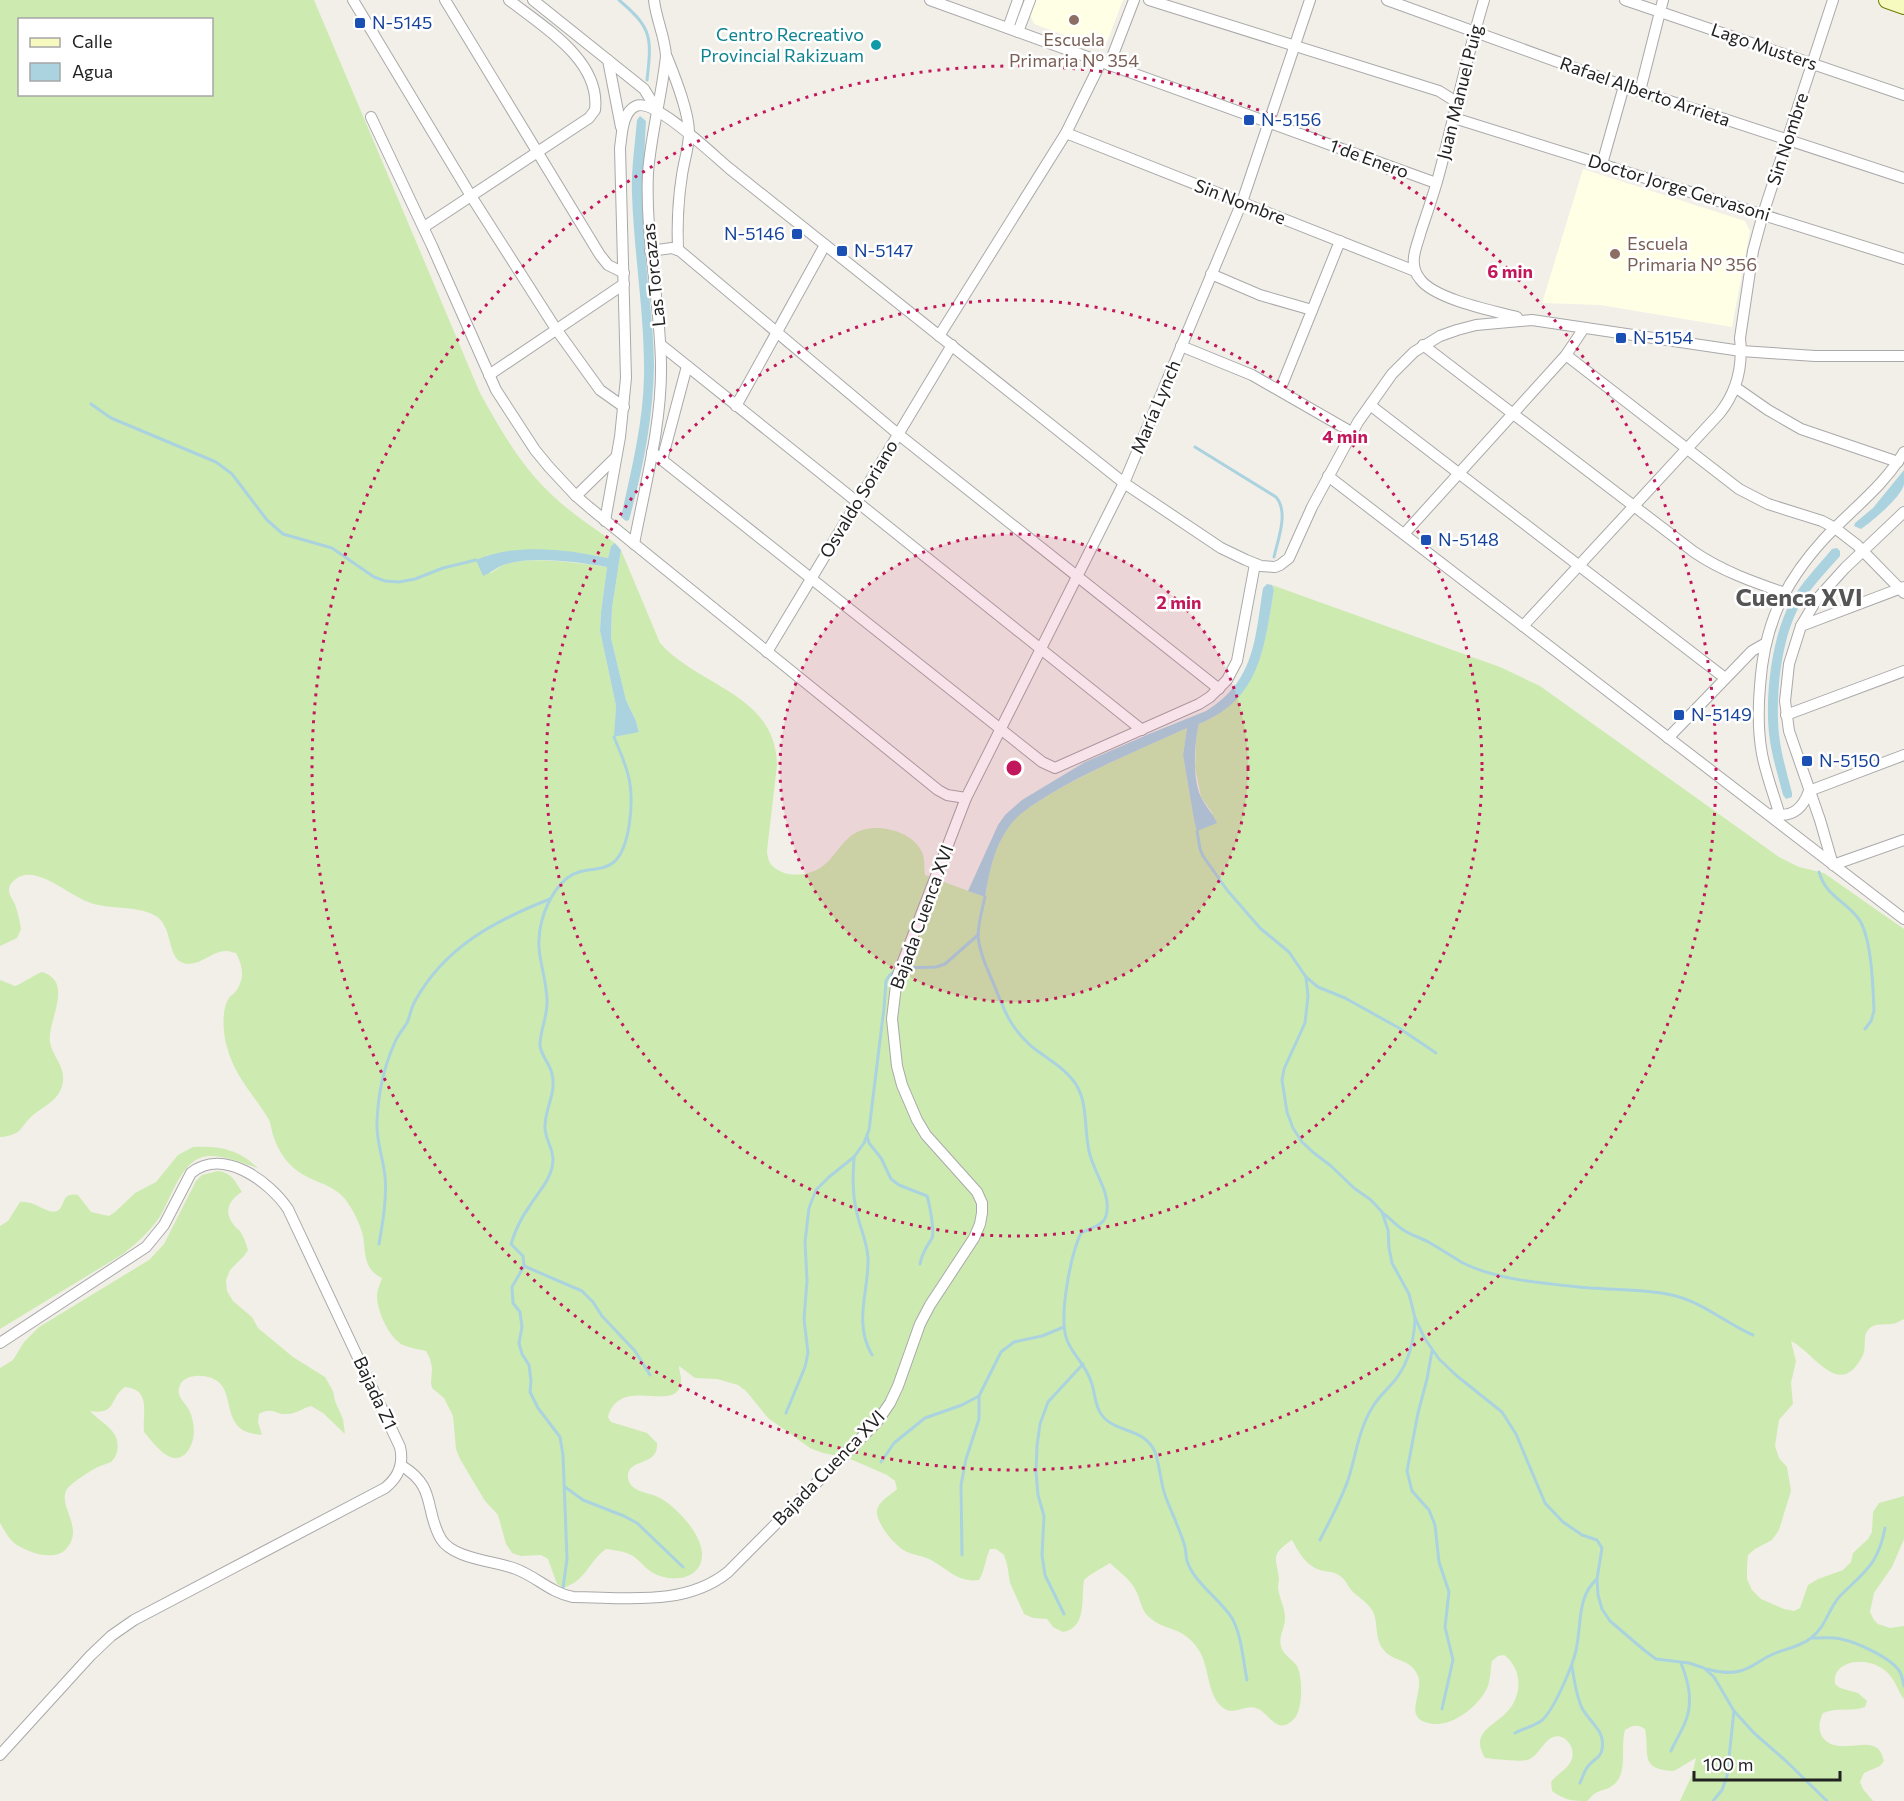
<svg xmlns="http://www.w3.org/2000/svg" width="1904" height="1801" font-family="Commissioner,sans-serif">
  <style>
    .education { fill: #ffffe5 }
    .grass { fill: #cdebb0; fill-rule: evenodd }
    .water { fill: #aad3df }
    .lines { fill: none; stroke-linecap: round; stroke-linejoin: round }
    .stream { stroke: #aad3df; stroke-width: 3 }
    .minor-casing { stroke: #a9a9a9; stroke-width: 12 }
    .secondary-casing { stroke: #707d05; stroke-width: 18 }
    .minor { stroke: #fff; stroke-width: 10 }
    .secondary { stroke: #f7fabf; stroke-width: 16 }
    .ring { fill: none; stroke: #c2185b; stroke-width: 3; stroke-dasharray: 3 6 }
    .education-dot { fill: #8d6e63; stroke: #fff; stroke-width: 2 }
    .transit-dot { fill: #1a4fb4; stroke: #fff; stroke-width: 2 }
    .culture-dot { fill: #0f9aa8; stroke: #fff; stroke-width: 2 }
    .labels { text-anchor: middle; stroke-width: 5; stroke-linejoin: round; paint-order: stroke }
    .transit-label { font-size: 18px; fill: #164399; stroke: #fff; text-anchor: start }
    .culture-label { font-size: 18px; fill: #0d838f; stroke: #fff; text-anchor: end }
    .education-label { font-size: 18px; fill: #785e54; stroke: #fff }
    .street-label { font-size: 18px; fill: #222; stroke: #fff }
    .district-label { font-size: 24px; font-weight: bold; fill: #555; stroke: #fff }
    .centre { fill: #c2185b; stroke: #fff; stroke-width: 3 }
    .ring-label { font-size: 18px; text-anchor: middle; font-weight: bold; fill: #c2185b; stroke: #fff; stroke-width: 5; stroke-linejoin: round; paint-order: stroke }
  </style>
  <rect width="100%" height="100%" fill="#f2efe9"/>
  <g class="education">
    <path d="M1036 0H1123L1107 42 1097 47 1034 24 1030 15Z"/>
    <path d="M1583 169 1745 221 1750 231 1732 327 1600 305 1542 303Z"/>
  </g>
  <g class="grass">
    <path d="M0 0H314L480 393C500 429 521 466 552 495 571 513 594 528 615 543L611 546 608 558C566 549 527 549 485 556L491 573C495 570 499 567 503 565 529 555 579 563 607 567L601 612 600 631 616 706 615 737 639 731 636 721 626 700 611 638 612 608 621 550 660 643C699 687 776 694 777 765L767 851C768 863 771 867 782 872 788 875 797 875 804 874 833 869 836 843 857 832 877 822 913 831 922 852 925 859 924 868 925 875L985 897C989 873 994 848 1008 827 1017 813 1033 805 1047 796 1092 769 1140 749 1187 728L1183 755 1194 820 1213 814 1201 797 1195 767 1196 740 1199 724C1260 699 1264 646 1274 590L1272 585 1500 667 1540 686 1779 857 1799 867 1824 873 1904 929V1319C1901 1320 1899 1322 1896 1323 1888 1326 1875 1322 1869 1329 1862 1335 1867 1347 1863 1355 1840 1401 1816 1354 1791 1341L1796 1361 1791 1383 1793 1404 1779 1420 1775 1446 1779 1458 1787 1467 1791 1491 1779 1530 1772 1540 1755 1549 1748 1555 1747 1566V1579L1752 1590 1761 1599 1784 1609 1794 1611 1800 1608 1808 1585 1818 1579 1843 1570 1851 1562 1853 1553 1868 1539 1872 1532 1873 1512 1879 1503 1904 1496V1539L1892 1567 1874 1593 1870 1612 1874 1620 1878 1624 1890 1628 1904 1626V1699C1899 1693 1897 1685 1892 1678 1883 1664 1861 1657 1845 1665 1837 1669 1834 1675 1835 1684L1840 1688 1858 1693 1867 1701 1865 1707C1851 1712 1837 1707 1823 1713 1814 1731 1823 1746 1843 1746 1853 1747 1863 1743 1873 1746 1880 1748 1882 1754 1884 1761L1880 1766 1864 1773 1860 1782 1863 1789 1873 1801H1680L1692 1775 1696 1758 1674 1771C1638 1770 1650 1752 1645 1729 1637 1724 1633 1725 1625 1730 1620 1747 1629 1775 1612 1786 1607 1790 1599 1790 1594 1794 1591 1796 1590 1799 1587 1801 1572 1801 1564 1800 1552 1791L1551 1782C1559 1771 1576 1766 1572 1749 1571 1745 1568 1741 1564 1738 1546 1729 1541 1757 1527 1760 1519 1762 1494 1759 1485 1758 1470 1733 1492 1727 1506 1713 1523 1696 1523 1669 1504 1655L1498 1656 1492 1661C1490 1671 1491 1683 1485 1692 1475 1709 1449 1729 1428 1723 1424 1722 1419 1720 1417 1716 1411 1707 1423 1688 1418 1676 1410 1657 1393 1663 1383 1649 1374 1638 1379 1622 1372 1610 1367 1602 1358 1597 1352 1591 1347 1585 1345 1578 1337 1574 1331 1571 1322 1572 1315 1568 1304 1562 1298 1551 1292 1540 1270 1555 1276 1557 1279 1578 1279 1581 1278 1584 1278 1587 1279 1598 1285 1607 1285 1618 1285 1630 1277 1637 1282 1649 1285 1656 1293 1660 1297 1666 1303 1677 1303 1710 1294 1719 1277 1737 1269 1712 1256 1708 1244 1704 1233 1717 1222 1707 1206 1693 1210 1666 1198 1649 1182 1625 1165 1632 1149 1617 1140 1609 1141 1599 1135 1589 1129 1578 1119 1572 1110 1563L1090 1575 1084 1580C1081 1599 1087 1628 1063 1632L1053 1627 1047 1619 1033 1618 1024 1614 1010 1583 1007 1564 1004 1555 996 1549H990C985 1559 985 1571 979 1580 957 1583 947 1568 929 1559 922 1556 914 1555 907 1552 896 1547 878 1526 877 1513 877 1501 890 1496 897 1489L895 1481 887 1475 848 1458 823 1453 810 1448 768 1418 746 1391 738 1385 717 1379 695 1378 679 1366C679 1370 681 1375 681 1379 681 1418 620 1372 608 1417L611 1422 647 1433 657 1443C659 1468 626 1457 628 1478 630 1492 648 1492 658 1497 675 1505 701 1533 702 1553 703 1581 669 1584 650 1571 643 1566 637 1557 629 1554 622 1551 614 1550 606 1549 588 1562 586 1581 563 1588L557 1584 548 1559 541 1555 521 1556 512 1553 506 1544 498 1515 485 1501 460 1459 456 1449 453 1416 444 1398 432 1388 431 1383 432 1368 430 1359 426 1351C418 1349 410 1348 403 1345 389 1338 377 1311 377 1296 377 1290 380 1284 382 1278 363 1269 366 1254 363 1236 360 1223 353 1210 345 1199 332 1183 310 1182 295 1169 284 1160 277 1148 273 1135 271 1129 271 1123 268 1118 253 1094 234 1075 227 1047 223 1034 221 1010 229 998 231 995 234 994 236 991 245 979 243 966 236 953 233 953 230 951 227 951 212 950 199 968 183 963 166 957 174 925 154 915 135 905 111 910 91 903 70 897 36 863 16 879 12 882 9 885 9 890 9 896 14 901 16 907 18 914 20 922 21 929L17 938 0 946ZM20 20H212V94H20Z"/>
    <path d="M42 972C75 982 47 1021 50 1042 52 1056 65 1066 63 1081 61 1101 42 1106 30 1118 26 1122 22 1128 18 1132 13 1135 5 1137 0 1137V980L15 986C25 982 32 976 42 972Z"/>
    <path d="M193 1147C221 1146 237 1149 258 1168 242 1163 225 1155 208 1156 182 1157 171 1199 159 1218 149 1232 137 1243 123 1254L0 1329V1226L8 1221 20 1202C35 1200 47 1215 57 1211 66 1207 60 1192 78 1195L91 1212 109 1216 115 1212 135 1193 156 1182 178 1155Z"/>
    <path d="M218 1171C231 1172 235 1181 242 1192 230 1199 223 1211 233 1224 235 1227 238 1229 240 1231 244 1237 246 1244 248 1250L244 1256 230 1270 226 1280 227 1291 233 1301 252 1317 258 1328 293 1357 325 1377 333 1391 335 1401 343 1419 345 1434 323 1413 311 1406C303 1408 296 1414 287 1414 276 1415 272 1406 259 1414L258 1422 262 1435C255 1434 245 1433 240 1428 222 1412 236 1379 202 1376 193 1375 181 1378 179 1388 177 1396 184 1402 188 1408 195 1421 197 1440 187 1452 184 1456 180 1458 175 1458 163 1457 151 1440 144 1432 142 1413 152 1390 125 1387 108 1399 118 1415 90 1411 97 1419 107 1424 113 1432 120 1441 119 1455 111 1462 107 1464 102 1465 98 1467 90 1471 69 1484 66 1491 59 1507 84 1528 67 1548 55 1563 25 1552 13 1542 7 1536 4 1530 0 1523V1368L13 1360 24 1342 39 1327 149 1260 164 1244 196 1181 202 1175Z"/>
  </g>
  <g class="water">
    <path d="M640 116 646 121C643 169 643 215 646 262 649 297 654 332 654 367 653 418 643 470 629 520L626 521 621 517C631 472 643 424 644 377 645 316 634 255 632 194 631 169 635 145 637 120Z"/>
    <path d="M1904 470C1904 474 1904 480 1904 484 1902 497 1871 522 1861 529L1854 526 1855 523 1873 508Z"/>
    <path d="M615 543 621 550 612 608 611 638 626 700 636 721 639 732 614 737 616 706 600 631 601 612 607 567C579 562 530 555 503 565 496 568 490 573 483 576L476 560C515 543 566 549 608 558L611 546Z"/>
    <path d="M1837 548 1840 551V556C1826 572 1810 588 1799 607 1781 639 1775 697 1779 734 1781 754 1787 773 1792 793V797L1786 799 1783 795C1778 775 1771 754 1769 733 1765 694 1772 637 1790 603 1801 583 1818 566 1832 549Z"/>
    <path d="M1267 584 1272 585 1274 590C1264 647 1261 699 1199 724 1194 744 1192 781 1202 799 1207 808 1213 814 1217 823L1197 831 1194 820 1183 755 1187 728C1139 750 1091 769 1047 796 1033 805 1017 814 1008 828 994 848 989 873 985 897L968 891 998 825 1005 815 1022 800 1085 762 1149 734 1206 711C1255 681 1255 639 1263 588Z"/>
  </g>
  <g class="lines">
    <g class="stream">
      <path d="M619 0C652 28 652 37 647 80"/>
      <path d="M91 404 111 418 216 462 232 474 267 520 283 534 332 548 374 577 385 581 399 582 415 579 443 568 476 560"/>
      <path d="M1195 447 1276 497C1289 512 1278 539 1274 557"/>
      <path d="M1197 831 1200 849 1203 856 1227 890 1260 928 1289 952 1306 977 1318 987 1345 998 1399 1028 1436 1053"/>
      <path d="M1819 872C1826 896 1844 900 1858 918 1872 936 1873 988 1874 1011L1871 1021 1865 1029"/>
      <path d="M985 897C982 910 978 924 978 937 980 953 986 966 992 980 1004 1008 1007 1024 1031 1046 1047 1059 1069 1070 1078 1088 1088 1107 1084 1134 1090 1155 1095 1174 1112 1195 1106 1216 1103 1226 1090 1228 1081 1233 1071 1254 1058 1317 1067 1340 1072 1354 1085 1364 1090 1379 1095 1389 1094 1404 1101 1414 1115 1434 1143 1426 1155 1452 1159 1463 1160 1476 1163 1488 1166 1500 1171 1510 1176 1522 1179 1530 1183 1539 1185 1547 1186 1552 1186 1557 1187 1561 1195 1584 1219 1598 1232 1618 1242 1636 1243 1661 1247 1680"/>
      <path d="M904 968 936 967 945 964 978 935"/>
      <path d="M1306 977 1308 996 1305 1023 1284 1069 1282 1080 1287 1112 1293 1128 1302 1142 1314 1153 1331 1166 1354 1188 1371 1200 1382 1212 1388 1230 1389 1248 1392 1263 1409 1294 1415 1318 1425 1339 1439 1359 1457 1376 1502 1412 1516 1434 1545 1503 1563 1522 1582 1535 1597 1540 1602 1548 1597 1579 1598 1595 1602 1609 1610 1621 1644 1650 1656 1659 1689 1663 1704 1668 1714 1677 1734 1711 1754 1733 1786 1761 1827 1801"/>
      <path d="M867 1136 869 1143 881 1158 891 1179 899 1185 927 1196C929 1202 935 1232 932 1238 926 1249 923 1250 920 1264"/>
      <path d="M854 1157C853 1175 852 1191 856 1209 859 1226 867 1240 868 1258 869 1292 853 1322 872 1355"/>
      <path d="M1384 1214C1391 1219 1398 1227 1405 1231 1413 1236 1422 1238 1430 1243 1441 1249 1451 1256 1461 1262 1498 1281 1550 1284 1590 1288 1618 1290 1645 1289 1672 1295 1703 1302 1725 1323 1753 1335"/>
      <path d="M379 1244C383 1221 387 1198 385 1176 383 1158 376 1140 377 1122 378 1095 384 1066 395 1042 398 1035 403 1029 407 1023 410 1016 411 1008 415 1001 445 947 494 921 550 899"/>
      <path d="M524 1266 582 1291 593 1302 602 1316 635 1351 650 1375"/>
      <path d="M1432 1351 1427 1379 1418 1413 1407 1471 1412 1491 1429 1510 1435 1525 1439 1562 1449 1592 1445 1627 1453 1660 1442 1709"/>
      <path d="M786 1413 805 1367 808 1353 804 1319 807 1281 805 1242 809 1208 816 1190 829 1177 854 1157 864 1143 869 1130 884 1008 886 981 889 976 895 971"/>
      <path d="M881 1462 894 1443 925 1418 962 1405 979 1396 1001 1352 1014 1342 1042 1336 1064 1327"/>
      <path d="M565 1487 583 1500 624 1516 637 1523 683 1567"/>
      <path d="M1320 1540C1330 1520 1342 1499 1349 1477 1356 1454 1359 1429 1372 1408 1379 1395 1391 1387 1398 1376 1410 1359 1414 1339 1415 1319"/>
      <path d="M962 1555 961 1485 966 1459 979 1419V1396"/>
      <path d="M563 1588 567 1559 563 1455 560 1437 538 1408 530 1392 531 1381 529 1365 522 1354 519 1343 522 1327 520 1312 513 1303 512 1287 524 1266 523 1256 511 1244C515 1231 521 1218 529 1207 538 1192 553 1178 553 1159 553 1149 545 1138 545 1128 544 1110 557 1093 552 1074 550 1064 541 1056 540 1045 540 1030 548 1016 547 1000 546 970 533 952 542 920 547 902 560 877 579 872 591 868 603 871 614 862 630 848 633 804 630 784 628 768 620 752 614 737"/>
      <path d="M1064 1614 1045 1575 1042 1555 1044 1516 1038 1495 1036 1472 1037 1446 1040 1424 1048 1402 1083 1364"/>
      <path d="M1812 1638C1821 1638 1832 1637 1841 1639 1856 1642 1892 1658 1900 1672 1902 1676 1903 1681 1904 1686"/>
      <path d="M1572 1666C1574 1680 1576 1695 1582 1708 1589 1722 1606 1731 1602 1749 1601 1757 1596 1758 1591 1763 1585 1768 1583 1776 1580 1783"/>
      <path d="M1707 1669C1718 1672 1728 1674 1740 1671 1750 1669 1759 1661 1769 1656 1782 1649 1799 1648 1811 1638 1826 1627 1828 1609 1840 1596 1865 1571 1878 1565 1885 1528"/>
      <path d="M1515 1733C1523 1729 1534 1726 1541 1721 1554 1711 1575 1661 1577 1645 1581 1623 1578 1595 1597 1579"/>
      <path d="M1671 1751C1675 1742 1680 1734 1684 1725 1694 1704 1689 1683 1681 1663"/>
      <path d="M1713 1801 1722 1790 1727 1776 1734 1711"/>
    </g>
    <g class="minor-casing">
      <g id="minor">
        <path d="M353 0 471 196 556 329 600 390 624 407"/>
        <path d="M445 0 600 255 608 265 624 273"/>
        <path d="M533 0 644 89 657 110"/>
        <path d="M930 0 1436 183"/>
        <path d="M1149 0 1439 91 1458 103"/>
        <path d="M1387 0 1624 86 1904 178"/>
        <path d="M1484 0C1466 59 1454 119 1438 178 1433 196 1427 213 1421 231 1419 239 1415 248 1414 257 1413 265 1415 273 1420 279 1434 299 1493 311 1517 317"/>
        <path d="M1625 0 1904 95"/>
        <path d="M1008 28 1018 0"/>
        <path d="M1018 32 1030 0"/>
        <path d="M667 57C675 77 689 112 689 133 689 147 684 161 682 175 678 200 677 225 678 250"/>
        <path d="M608 60 621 127"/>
        <path d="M1109 65 1134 0"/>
        <path d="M1640 91 1663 0"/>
        <path d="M371 117 432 246 496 390 535 450 549 467 576 496 590 508 938 790 947 795 966 798"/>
        <path d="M1454 118 1904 259"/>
        <path d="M1066 133 1415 271"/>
        <path d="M1602 164 1624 86"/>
        <path d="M424 227 589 118 595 110C601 60 542 26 509 0"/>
        <path d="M650 251 672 248 680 251 898 434 1219 689"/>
        <path d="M1211 274 1260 295 1312 310"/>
        <path d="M939 336 1066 133 1101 62"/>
        <path d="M661 345 1142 730"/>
        <path d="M1423 345 1694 552C1722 571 1753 582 1785 593"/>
        <path d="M1181 346 1252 375 1353 433"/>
        <path d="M1566 355 1739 489 1768 504 1822 521 1835 528 1857 545 1904 593"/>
        <path d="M489 375 624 284"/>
        <path d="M1735 387 1768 410 1801 429 1898 462"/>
        <path d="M1280 390 1340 241"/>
        <path d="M1370 405 1725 678"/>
        <path d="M736 406 825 245"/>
        <path d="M652 452 1042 762 1055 768 1199 704 1210 697 1227 680 1237 661 1255 564"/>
        <path d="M662 460 687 366"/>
        <path d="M1328 476 1904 919"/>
        <path d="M576 496 616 457"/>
        <path d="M1904 512 1845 568 1817 599 1801 626 1789 664 1785 701 1789 731 1820 820 1833 865 1904 840"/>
        <path d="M605 521 620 437 626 378 620 148C622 135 622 112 636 106 655 98 714 156 730 169L1124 483 1221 548 1246 560 1261 566 1275 567 1280 565 1289 558 1312 507 1358 422 1392 374 1414 352 1440 336 1457 330 1476 325 1532 320 1741 351 1815 356H1904"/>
        <path d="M1404 534 1566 355 1584 328"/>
        <path d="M634 544C645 485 662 424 661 364 660 300 645 237 648 173 651 133 662 95 666 56 665 37 656 19 654 0"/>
        <path d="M1523 626 1719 414C1737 392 1743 366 1740 338L1753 251 1763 214 1833 0"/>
        <path d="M1801 626 1904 587"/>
        <path d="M767 652 952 345"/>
        <path d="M1786 715 1904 671"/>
        <path d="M1668 738 1752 651 1766 643"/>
        <path d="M1773 814C1793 818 1803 808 1809 791L1904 755"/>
        <path d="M1780 816C1774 795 1766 775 1762 754 1758 732 1758 709 1760 686 1764 626 1783 584 1824 539 1851 510 1883 487 1904 452"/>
        <path d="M0 1343 146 1247 164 1225 191 1173C223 1147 269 1181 288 1209L400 1447C404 1464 399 1477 385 1488L134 1620 111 1636 91 1655 0 1755"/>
        <path d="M402 1466C437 1487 424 1510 441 1539 453 1559 495 1561 516 1569 537 1577 551 1593 573 1597 625 1597 685 1607 728 1572L877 1422 890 1403 898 1386 920 1324 930 1305 974 1238 980 1224 982 1213V1203L977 1192 926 1135 917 1120 902 1085 897 1066 892 1019 897 977 966 798 1124 483 1242 202 1310 0"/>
      </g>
    </g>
    <g class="secondary-casing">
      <path id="secondary" d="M1887 0 1904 6"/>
    </g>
    <use href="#minor" class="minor"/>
    <use href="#secondary" class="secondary"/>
  </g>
  <circle cx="1014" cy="768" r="234" fill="#c2185b" fill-opacity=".12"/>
  <g class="ring">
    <circle cx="1014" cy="768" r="234"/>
    <circle cx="1014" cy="768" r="468"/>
    <circle cx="1014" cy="768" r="702"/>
  </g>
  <g class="education-dot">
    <circle cx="1074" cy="20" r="6"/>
    <circle cx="1615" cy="254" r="6"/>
  </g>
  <g class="transit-dot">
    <rect x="354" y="17" width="12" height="12" rx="3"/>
    <rect x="1243" y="114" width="12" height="12" rx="3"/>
    <rect x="791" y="228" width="12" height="12" rx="3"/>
    <rect x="836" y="245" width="12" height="12" rx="3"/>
    <rect x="1615" y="332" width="12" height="12" rx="3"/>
    <rect x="1420" y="534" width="12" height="12" rx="3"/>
    <rect x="1673" y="709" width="12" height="12" rx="3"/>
    <rect x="1801" y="755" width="12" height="12" rx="3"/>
  </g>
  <circle class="culture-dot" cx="876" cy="45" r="6"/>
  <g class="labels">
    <g class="transit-label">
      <text x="372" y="29">N-5145</text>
      <text x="1261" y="126">N-5156</text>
      <text x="785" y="240" text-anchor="end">N-5146</text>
      <text x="854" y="257">N-5147</text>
      <text x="1633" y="344">N-5154</text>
      <text x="1438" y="546">N-5148</text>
      <text x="1691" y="721">N-5149</text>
      <text x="1819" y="767">N-5150</text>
    </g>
    <g class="culture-label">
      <text x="864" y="41">Centro Recreativo<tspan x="864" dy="21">Provincial Rakizuam</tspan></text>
    </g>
    <g class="education-label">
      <text x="1074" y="46">Escuela<tspan x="1074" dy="21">Primaria N° 354</tspan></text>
      <text x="1627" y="250" text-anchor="start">Escuela<tspan x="1627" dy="21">Primaria N° 356</tspan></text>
    </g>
    <g class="street-label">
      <text transform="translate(1764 47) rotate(19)" y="6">Lago Musters</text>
      <text transform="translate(1460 92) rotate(-76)" y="6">Juan Manuel Puig</text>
      <text transform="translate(1645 92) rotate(19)" y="6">Rafael Alberto Arrieta</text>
      <text transform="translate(1788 139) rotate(-72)" y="6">Sin Nombre</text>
      <text transform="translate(1369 159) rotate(20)" y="6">1 de Enero</text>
      <text transform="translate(1679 188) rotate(17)" y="6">Doctor Jorge Gervasoni</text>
      <text transform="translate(1240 202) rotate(21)" y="6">Sin Nombre</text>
      <text transform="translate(654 275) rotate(-96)" y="6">Las Torcazas</text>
      <text transform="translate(1156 407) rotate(-67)" y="6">María Lynch</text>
      <text transform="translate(859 499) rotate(-59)" y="6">Osvaldo Soriano</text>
      <text transform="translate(922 917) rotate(-70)" y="6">Bajada Cuenca XVI</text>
      <text transform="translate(375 1393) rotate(65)" y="6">Bajada Z1</text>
      <text transform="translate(829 1468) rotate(-46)" y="6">Bajada Cuenca XVI</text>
    </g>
    <g class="district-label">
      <text x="1799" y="606">Cuenca XVI</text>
    </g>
  </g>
  <circle cx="1014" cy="768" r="9" class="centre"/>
  <g class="ring-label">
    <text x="1510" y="278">6 min</text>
    <text x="1345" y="443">4 min</text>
    <text x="1179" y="609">2 min</text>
  </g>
  <rect x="18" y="18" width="195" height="78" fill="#ffffff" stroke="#a7a7a7" stroke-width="1.5"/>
  <rect x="30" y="38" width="30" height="9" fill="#f7fabf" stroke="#a7a7a7" stroke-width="1.5"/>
  <text x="72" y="48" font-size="18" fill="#222222">Calle</text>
  <rect x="30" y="63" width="30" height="18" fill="#aad3df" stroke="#a7a7a7" stroke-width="1.5"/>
  <text x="72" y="78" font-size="18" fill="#222222">Agua</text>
  <path d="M1694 1771v9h146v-9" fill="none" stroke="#222222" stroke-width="3"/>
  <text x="1703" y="1771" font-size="18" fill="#222222" stroke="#ffffff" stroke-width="4.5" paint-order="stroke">100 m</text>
</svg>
